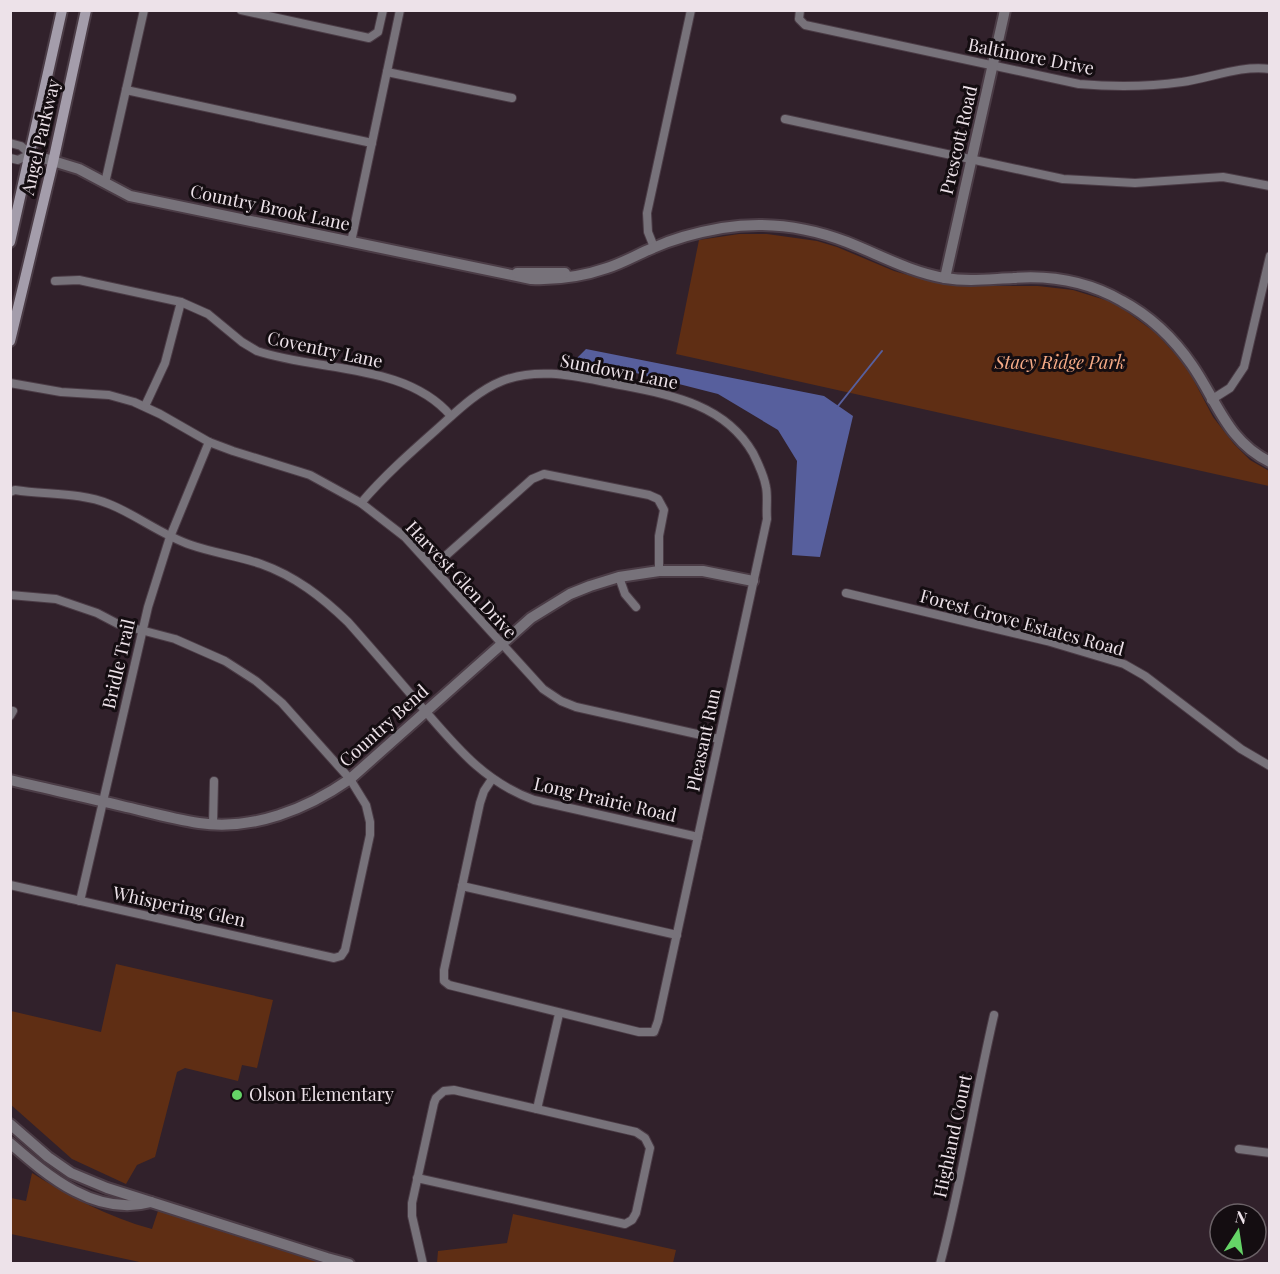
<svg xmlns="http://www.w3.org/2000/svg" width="1280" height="1274" font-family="'Playfair Display',serif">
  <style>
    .green { fill: #5f2e14 }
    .water { fill: #575f9d }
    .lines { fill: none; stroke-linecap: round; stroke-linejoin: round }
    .stream { stroke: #575f9d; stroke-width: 2 }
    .minor-casing { stroke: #4b3c46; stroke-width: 10 }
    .tertiary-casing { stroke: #4b3c46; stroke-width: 14 }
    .secondary-casing { stroke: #4b3c46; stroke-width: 14 }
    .minor { stroke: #77727a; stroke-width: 8 }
    .tertiary { stroke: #77727a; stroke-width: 10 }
    .secondary { stroke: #a49dab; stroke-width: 10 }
    .poi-dot { fill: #65d467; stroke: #140d11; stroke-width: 2 }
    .labels { text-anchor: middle; stroke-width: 6; stroke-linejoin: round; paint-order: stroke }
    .street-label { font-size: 18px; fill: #ede2e9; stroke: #140d11 }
    .park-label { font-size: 18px; font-style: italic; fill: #f6ab87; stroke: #140d11 }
    .poi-label { font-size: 18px; fill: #ede2e9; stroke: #140d11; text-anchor: start }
  </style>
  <rect width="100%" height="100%" fill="#31212b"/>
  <g class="green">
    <path d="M739 234H767L817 241 837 247 894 271 929 281 954 286H1038L1073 290 1115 303 1156 333 1178 357 1191 375 1213 417 1234 444 1250 460 1269 471V486L676 354 699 240Z"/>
    <path d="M116 964 273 1000 257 1068 242 1065 238 1081 185 1068 177 1072 155 1157 137 1165 126 1184 72 1159 10 1104 11 1011 101 1032Z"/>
    <path d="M32 1173C70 1197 108 1217 152 1229L158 1211 321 1263H144L11 1234V1198L26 1201Z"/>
    <path d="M513 1214 676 1250 673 1263H437L438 1251 507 1243Z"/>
  </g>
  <path class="water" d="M586 349 824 396 853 416 820 557 792 555 797 461 778 430 718 394 577 358Z"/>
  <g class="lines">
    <path class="stream" d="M838 406 882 351"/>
    <g class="minor-casing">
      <g id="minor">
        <path d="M241 10 369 38 378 32 383 10"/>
        <path d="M800 10 799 19 805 25 1079 84C1114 87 1147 87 1182 82 1211 78 1240 65 1270 69"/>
        <path d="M387 72 512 98"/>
        <path d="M126 90 372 143"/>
        <path d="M785 119 1063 179 1135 183 1223 177 1270 186"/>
        <path d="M10 143 21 146 30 154 18 160 10 158"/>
        <path d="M105 183 144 10"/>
        <path d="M351 242 400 10"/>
        <path d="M654 247 648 232 647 213 691 10"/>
        <path d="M55 281 79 280 181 302 208 314 242 342 257 351C320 372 406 363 451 416"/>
        <path d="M10 383 61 392 109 395 134 402 160 414 209 442 233 451 310 475 361 503 405 537 543 689 561 701 576 707 719 739"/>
        <path d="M1211 400 1230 388 1244 367 1270 256"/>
        <path d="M145 406 165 363 181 302"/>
        <path d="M10 492 15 490C45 495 80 492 109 504 137 515 161 535 191 545 214 553 238 556 261 564 295 576 322 597 348 622 372 649 396 677 420 705 455 745 482 781 534 800L698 837"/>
        <path d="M361 503C384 476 410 453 436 430 456 412 477 391 502 381 538 367 574 376 610 383 664 394 723 401 753 453 758 463 764 475 766 487 768 497 766 508 767 519L658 1021 654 1032H639L449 985 444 981V970L480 803 484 791 492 779"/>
        <path d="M433 567 532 479 544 474 649 495 658 499 664 510 659 536V571"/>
        <path d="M619 577 625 594 636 607"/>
        <path d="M846 593 1047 641 1124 664 1145 676 1241 749 1270 766"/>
        <path d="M10 595 56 599 97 613 118 624 175 639 225 661 256 681 282 703 350 779 366 805 370 822V835L345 950 341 956 334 958 10 885"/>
        <path d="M10 716 13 711"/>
        <path d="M213 824 214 781"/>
        <path d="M462 886 677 935"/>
        <path d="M80 901 148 607 170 537 209 442"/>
        <path d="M537 1109 559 1014"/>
        <path d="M1239 1149 1270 1153"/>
        <path d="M417 1178 625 1224 632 1220 636 1213 650 1148 645 1138 636 1132 454 1090 444 1091 436 1098 434 1103 412 1203V1216L423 1264"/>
        <path d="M940 1264C962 1181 975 1097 994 1015"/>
      </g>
    </g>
    <g class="tertiary-casing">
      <g id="tertiary">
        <path d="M30 154 79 169 130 196 531 279C556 280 584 276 607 268 623 263 638 254 653 248 675 238 699 232 722 228 764 221 808 227 847 242 880 255 910 272 945 278 968 282 990 279 1013 278 1051 275 1089 282 1122 301 1150 316 1174 339 1192 365 1217 401 1227 441 1270 462"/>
        <path d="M517 273H565"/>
        <path d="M945 278 1005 10"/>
        <path d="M10 780C48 789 85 797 122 806 148 812 173 819 199 823 253 831 307 809 350 779L531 618 570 594 590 586 619 577 659 571H703L753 581"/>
        <path d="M10 1124 48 1157 71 1173 107 1188 327 1258 349 1264"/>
        <path d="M10 1143C49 1177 96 1217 151 1202"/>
      </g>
    </g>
    <g class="secondary-casing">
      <g id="secondary">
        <path d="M10 242 62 10"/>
        <path d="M10 341 53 162 86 10"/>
      </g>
    </g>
    <use href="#minor" class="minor"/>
    <use href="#tertiary" class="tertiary"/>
    <use href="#secondary" class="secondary"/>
  </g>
  <circle class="poi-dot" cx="237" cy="1095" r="6"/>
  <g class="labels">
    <g class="street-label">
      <text transform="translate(1031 57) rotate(11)" y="6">Baltimore Drive</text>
      <text transform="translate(41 137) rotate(-77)" y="6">Angel Parkway</text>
      <text transform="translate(959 140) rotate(-77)" y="6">Prescott Road</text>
      <text transform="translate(270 208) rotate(12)" y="6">Country Brook Lane</text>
      <text transform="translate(325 350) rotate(12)" y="6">Coventry Lane</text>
      <text transform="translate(619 372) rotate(11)" y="6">Sundown Lane</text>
      <text transform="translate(461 580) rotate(47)" y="6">Harvest Glen Drive</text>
      <text transform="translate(1022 623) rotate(15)" y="6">Forest Grove Estates Road</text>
      <text transform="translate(119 664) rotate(-77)" y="6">Bridle Trail</text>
      <text transform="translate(384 726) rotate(-42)" y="6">Country Bend</text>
      <text transform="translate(704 740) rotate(-78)" y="6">Pleasant Run</text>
      <text transform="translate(605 800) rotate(13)" y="6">Long Prairie Road</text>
      <text transform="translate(179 907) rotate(12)" y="6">Whispering Glen</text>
      <text transform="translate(953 1136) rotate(-78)" y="6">Highland Court</text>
    </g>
    <g class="park-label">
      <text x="1060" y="369">Stacy Ridge Park</text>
    </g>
    <g class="poi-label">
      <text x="249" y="1101">Olson Elementary</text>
    </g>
  </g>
  <rect width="1280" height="1274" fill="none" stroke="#ede2e9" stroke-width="24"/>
  <g transform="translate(1238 1232) rotate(12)"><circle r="28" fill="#140d11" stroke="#6b6267" stroke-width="1.5"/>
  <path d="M0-4.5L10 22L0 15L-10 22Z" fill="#65d467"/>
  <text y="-9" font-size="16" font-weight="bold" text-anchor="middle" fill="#ede2e9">N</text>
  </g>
</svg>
